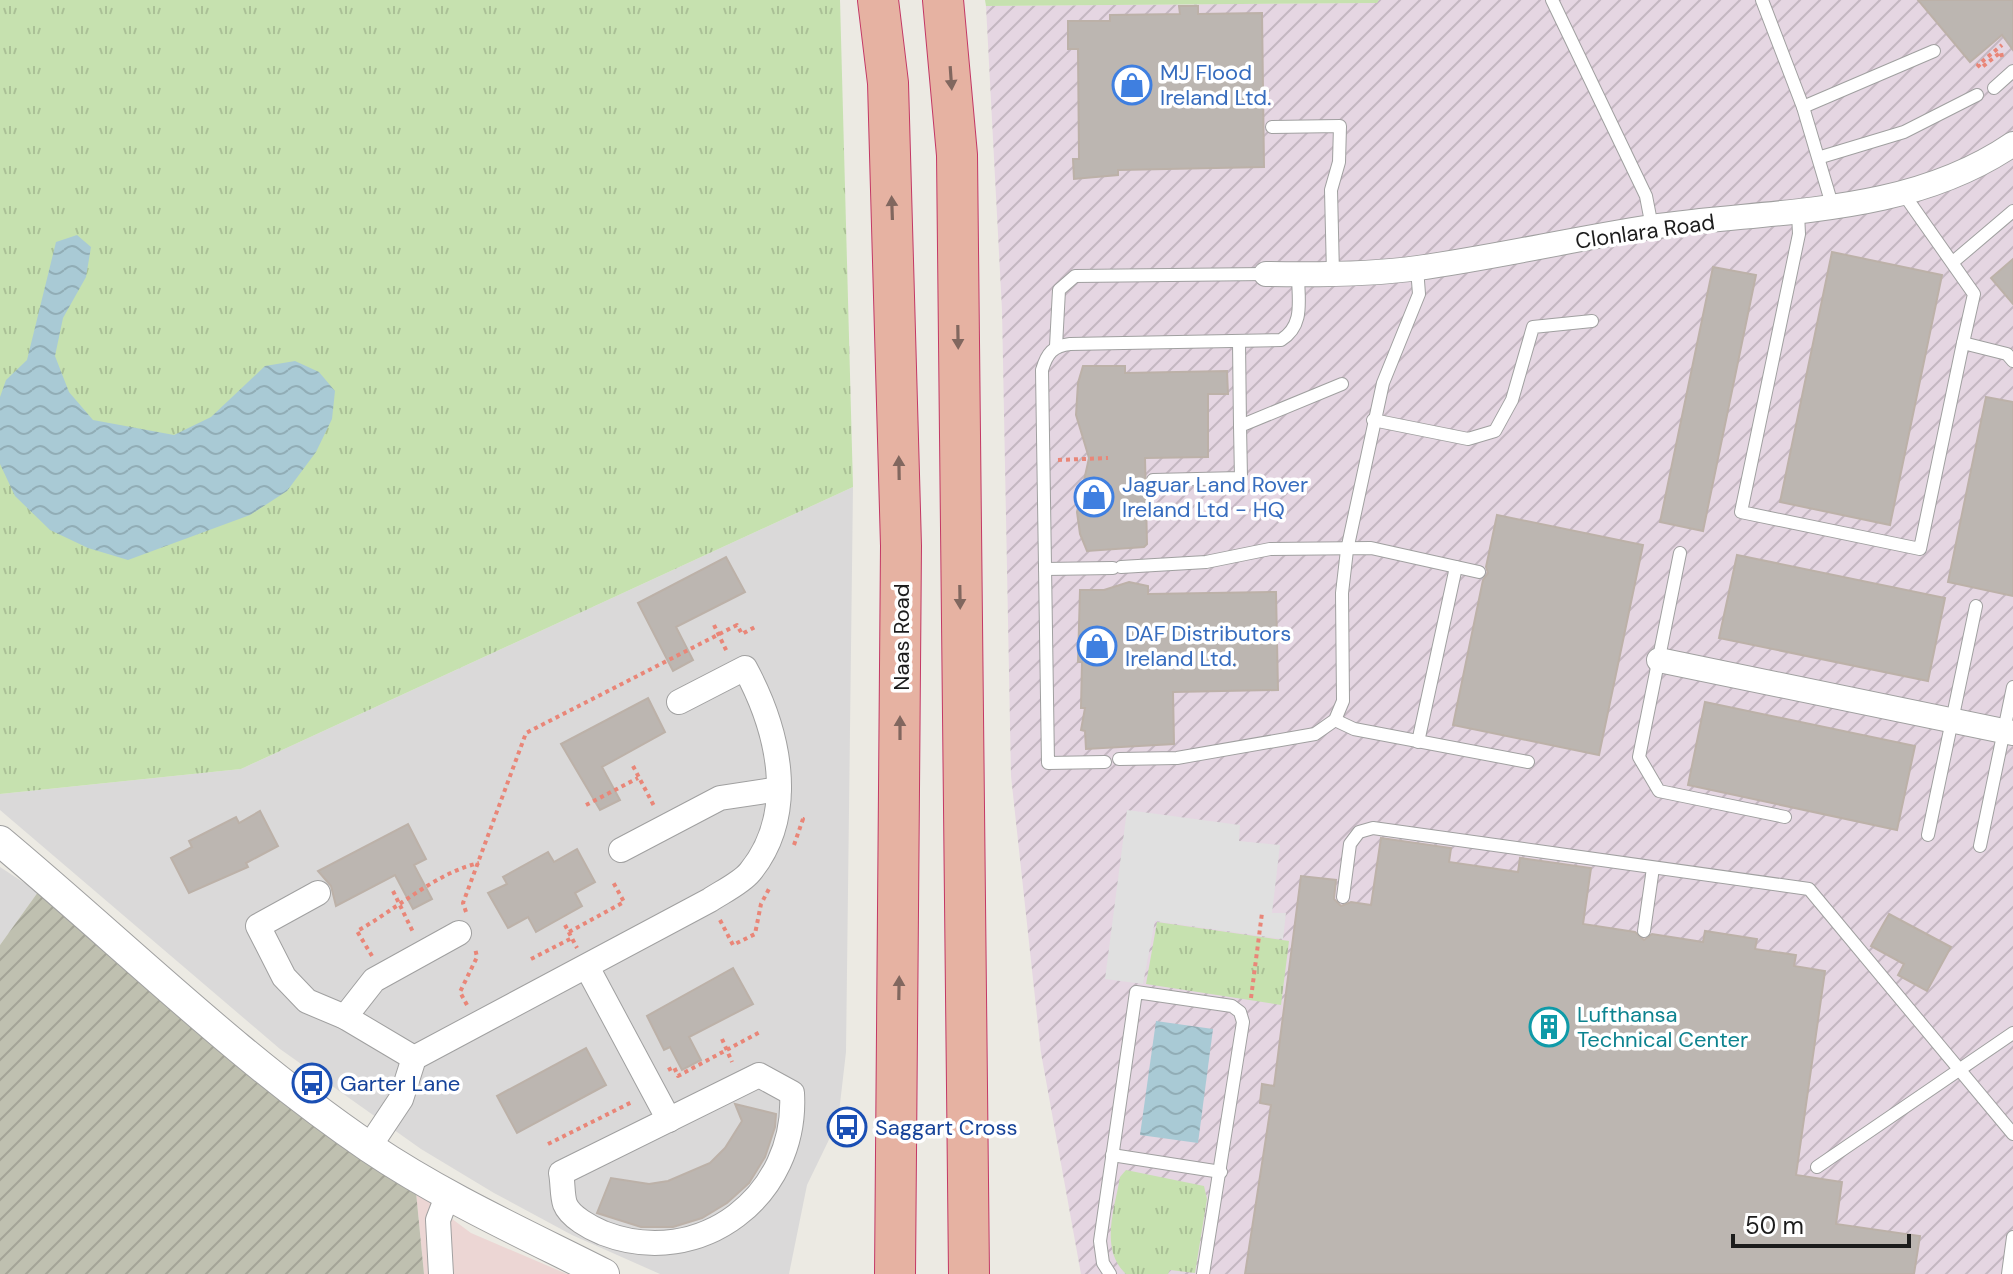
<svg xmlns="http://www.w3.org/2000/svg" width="2013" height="1274" font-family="'DM Sans',sans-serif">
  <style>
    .residential { fill: #dad9d9 }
    .commercial { fill: #ecd6d4 }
    .industrial { fill: url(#industrial-furrows) }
    .construction { fill: url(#construction-furrows) }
    .grass { fill: url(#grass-tufts) }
    .parking { fill: #e0e0e0 }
    .water { fill: url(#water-waves) }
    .building { fill: #bcb6b1; stroke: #bcb1a8; stroke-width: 2 }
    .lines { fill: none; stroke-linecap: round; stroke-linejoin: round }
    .service-casing { stroke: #a0a0a0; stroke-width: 14 }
    .minor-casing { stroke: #a0a0a0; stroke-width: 26 }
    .tertiary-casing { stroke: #a0a0a0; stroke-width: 32 }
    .trunk-casing { stroke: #c33865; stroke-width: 42 }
    .path { stroke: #e98678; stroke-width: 4; stroke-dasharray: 4 4; stroke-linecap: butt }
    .service { stroke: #fff; stroke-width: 12 }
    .minor { stroke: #fff; stroke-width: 24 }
    .tertiary { stroke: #fff; stroke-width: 30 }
    .trunk { stroke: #e6b2a2; stroke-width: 40 }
    .oneway { fill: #81675f }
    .labels { text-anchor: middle; stroke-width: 7; stroke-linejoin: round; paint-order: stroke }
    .shop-label { font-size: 22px; fill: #366cbe; stroke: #fff; text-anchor: start }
    .street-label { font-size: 22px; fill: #1c1c1c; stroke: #fff }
    .culture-label { font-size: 22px; fill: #0d838f; stroke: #fff; text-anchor: start }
    .transit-label { font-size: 22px; fill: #164399; stroke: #fff; text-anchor: start }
  </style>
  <defs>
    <pattern id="industrial-furrows" width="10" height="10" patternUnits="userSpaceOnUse" patternTransform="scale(2)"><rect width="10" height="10" fill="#e5d6e2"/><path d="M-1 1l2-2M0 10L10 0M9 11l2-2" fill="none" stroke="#c4b7c1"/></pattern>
    <pattern id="construction-furrows" width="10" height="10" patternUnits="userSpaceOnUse" patternTransform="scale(2)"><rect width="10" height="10" fill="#bfc0b0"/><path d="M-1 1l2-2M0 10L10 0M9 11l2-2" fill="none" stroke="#a4a497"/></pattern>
    <pattern id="grass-tufts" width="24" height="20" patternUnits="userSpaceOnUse" patternTransform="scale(2)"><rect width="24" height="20" fill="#c6e1af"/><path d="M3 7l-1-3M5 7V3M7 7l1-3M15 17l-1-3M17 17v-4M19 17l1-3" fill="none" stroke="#aac096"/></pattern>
    <pattern id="water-waves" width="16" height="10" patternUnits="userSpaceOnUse" patternTransform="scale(2)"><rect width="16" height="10" fill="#a9cad5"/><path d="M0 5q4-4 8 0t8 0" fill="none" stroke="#91adb6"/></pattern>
  </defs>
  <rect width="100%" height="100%" fill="#eceae3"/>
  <g class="residential">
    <path d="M853 487 846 1052 838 1121 807 1185 789 1274H660L572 1235 494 1193 421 1149 280 1049 0 810V794L241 769Z"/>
    <path d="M0 867 38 892 0 945Z"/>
  </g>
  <path class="commercial" d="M416 1192 471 1233 567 1274H424Z"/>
  <path class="industrial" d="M1379 0H2013V1274H1081L1041 1053 1011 776 1002 310 986 6 1376 3Z"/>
  <path class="construction" d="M38 892 416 1192 424 1274H0V945Z"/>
  <g class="grass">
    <path d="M0 0H840L853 487 241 769 0 794Z"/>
    <path d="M985 0H1379L1377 3 986 6Z"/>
    <path d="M1157 922 1289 941 1281 1005 1146 984Z"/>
    <path d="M1126 1170 1204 1186 1207 1199 1195 1273 1170 1270 1168 1274H1126C1099 1249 1115 1208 1120 1177Z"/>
  </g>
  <path class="parking" d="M1127 810 1240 825 1239 841 1280 845 1272 913H1286L1283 939 1155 921 1143 984 1105 979Z"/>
  <g class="water">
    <path d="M77 235 91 247 86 277 63 318 55 356 69 392 93 420 174 435 211 417 265 366 295 361 319 372 335 391 332 419 316 452 287 491 250 515 128 560 88 548 50 530 15 496 0 464V397L6 380 27 360 56 242Z"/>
    <path d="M1156 1021 1213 1029 1198 1143 1140 1135Z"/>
  </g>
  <g class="building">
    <path d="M1918 0H2013V50L2002 35 1970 62Z"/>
    <path d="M1179 6H1198V14L1262 13 1264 167 1118 170V175L1074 179 1073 159H1079L1078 49H1068V21H1110V15L1180 14Z"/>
    <path d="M1832 252 1942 275 1890 525 1780 502Z"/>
    <path d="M2013 259V304L1991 278Z"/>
    <path d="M1713 267 1756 275 1703 531 1660 522Z"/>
    <path d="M1083 366H1125V373L1227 371 1228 394H1208V457L1145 458 1147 544 1144 547 1087 551 1080 534 1077 512 1089 458 1076 415 1078 383Z"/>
    <path d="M1986 397 2013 402V596L1948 582Z"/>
    <path d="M1497 515 1643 545 1599 755 1453 725 1483 580 1488 573 1486 567Z"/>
    <path d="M1737 555 1945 598 1928 681 1719 638Z"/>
    <path d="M726 557 745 592 676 627 693 660 673 671 638 603Z"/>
    <path d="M1129 582 1148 586V594L1276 592 1278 690 1173 692 1174 744 1086 749 1085 731 1081 730 1085 708H1081L1082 662H1078L1080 590H1104Z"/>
    <path d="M648 698 665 732 602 767 620 800 600 810 561 744Z"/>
    <path d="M1705 702 1915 746 1897 830 1688 785Z"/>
    <path d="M260 811 278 846 246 863 248 867 189 893 171 858 192 847 189 841 236 817 239 823Z"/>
    <path d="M408 824 426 859 414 865 432 899 413 909 395 875 336 906 331 886 318 871Z"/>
    <path d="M1381 838 1451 848 1449 862 1518 872 1520 858 1591 868 1583 924 1635 932 1644 940 1652 934 1703 942 1705 931 1757 939 1755 949 1796 955 1794 966 1825 971 1796 1175 1842 1182 1836 1224 1920 1236 1914 1274H1245L1271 1105 1260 1103 1262 1084 1274 1086 1301 876 1336 880 1334 899 1341 906 1351 902 1371 905Z"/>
    <path d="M577 849 595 882 575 893 582 906 536 932 528 917 508 928 488 893 507 884 503 877 548 852 554 862Z"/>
    <path d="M1889 914 1951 947 1927 991 1898 975 1904 964 1871 946Z"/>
    <path d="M733 968 753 1004 689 1037 701 1060 682 1070 670 1047 664 1050 647 1016Z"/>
    <path d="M586 1048 606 1085 517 1133 497 1096Z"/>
    <path d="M735 1104 776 1114 775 1127 765 1157 749 1183 727 1203 702 1218 673 1227H641L597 1213 611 1178 649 1184 668 1181 710 1163 725 1148 742 1121Z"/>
  </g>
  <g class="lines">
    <g class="service-casing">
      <g id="service">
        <path d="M1552 0 1646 196 1652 227"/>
        <path d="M1762 0 1803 107 1833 208"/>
        <path d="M1994 88 2013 71"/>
        <path d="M1803 107 1934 51"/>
        <path d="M1272 127 1340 126 1339 162 1331 190 1333 274"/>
        <path d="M1821 157 1904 132 1977 95"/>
        <path d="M1903 193 1974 294 1963 343 2007 354 2013 361"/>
        <path d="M1798 213 1799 234 1741 512 1920 549 1963 343"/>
        <path d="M1953 262 2013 211"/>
        <path d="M1239 342 1240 426"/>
        <path d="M1056 346 1059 290 1075 276 1266 274"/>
        <path d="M1373 420 1468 439 1495 431 1512 400 1533 327 1592 321"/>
        <path d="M1153 480 1241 478 1240 426 1342 384"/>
        <path d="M1680 553 1639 757 1659 791 1785 817"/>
        <path d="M1121 567 1206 562 1270 549 1371 548 1479 572"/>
        <path d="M1045 569 1113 568"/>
        <path d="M1335 720 1354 729 1528 762"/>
        <path d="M1418 742 1456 567"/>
        <path d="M1119 759 1177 758 1315 734 1335 720 1343 701 1342 593 1347 550 1383 383 1419 294 1417 268"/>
        <path d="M1105 762 1048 763 1042 370C1047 353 1053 346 1070 344L1281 340C1305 325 1298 300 1298 274"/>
        <path d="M1928 835 1976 606"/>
        <path d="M1980 846 2013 687"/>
        <path d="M1343 897 1350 844 1359 832 1373 828 1809 889 2013 1134"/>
        <path d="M1644 931 1653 868"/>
        <path d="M1112 1155 1221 1172"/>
        <path d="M1817 1167 2013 1033"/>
        <path d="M1110 1274 1103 1263 1100 1241 1136 992 1232 1006 1240 1012 1243 1022 1203 1274"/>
        <path d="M2008 1274 2013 1237"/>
      </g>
    </g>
    <g class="minor-casing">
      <g id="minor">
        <path d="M1266 274C1316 275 1368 275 1418 268 1496 257 1573 239 1651 227 1773 209 1906 217 2013 144"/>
        <path d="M1659 660 2013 733"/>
        <path d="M621 850 720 798 779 789"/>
        <path d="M318 893 258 926 284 977 307 1001 345 1017 414 1058"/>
        <path d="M587 967 669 1120"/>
        <path d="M345 1017 374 980 459 933"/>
        <path d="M759 1075 792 1093C798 1195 701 1271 603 1233 591 1228 570 1217 565 1204 562 1195 563 1183 561 1173Z"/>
        <path d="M369 1147 401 1099 414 1058 710 900C722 892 741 883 750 872 799 812 778 729 745 668L679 702"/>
        <path d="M441 1274 438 1220 448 1194"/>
      </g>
    </g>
    <g class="tertiary-casing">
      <path id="tertiary" d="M0 841C122 943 238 1058 369 1147 443 1197 525 1234 604 1274"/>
    </g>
    <g class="trunk-casing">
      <g id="trunk">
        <path d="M878 0 888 83 901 546 895 1274"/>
        <path d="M943 0 957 155 969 1274"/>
      </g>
    </g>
    <g class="path">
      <path d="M2002 57 2001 52 1981 68 1978 65 2002 45"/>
      <path d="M1058 460 1108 458"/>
      <path d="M714 625 727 652"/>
      <path d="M633 766 654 806"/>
      <path d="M586 805 638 778"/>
      <path d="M794 845 803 819 799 818"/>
      <path d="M393 891 413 932"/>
      <path d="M466 912 463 903 526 733 737 625 742 634 755 627"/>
      <path d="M720 920 733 945 755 934 761 904 770 887"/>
      <path d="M565 925 577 948"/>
      <path d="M569 932 624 902 613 882"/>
      <path d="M372 956 357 931C396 910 435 873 479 863"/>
      <path d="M531 959 572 938"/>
      <path d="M1251 998 1262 913"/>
      <path d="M467 1005 460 992 477 957 475 948"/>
      <path d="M722 1039 732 1062"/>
      <path d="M668 1070 674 1067 678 1076 760 1032"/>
      <path d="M548 1144 632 1102"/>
    </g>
    <use href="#service" class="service"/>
    <use href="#minor" class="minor"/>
    <use href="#tertiary" class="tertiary"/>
    <use href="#trunk" class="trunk"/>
  </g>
  <defs><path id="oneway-solid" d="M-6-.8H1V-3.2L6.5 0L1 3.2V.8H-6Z" transform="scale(2)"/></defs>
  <g class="oneway">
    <use href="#oneway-solid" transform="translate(951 78) rotate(86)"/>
    <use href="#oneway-solid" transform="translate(892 208) rotate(-92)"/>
    <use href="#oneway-solid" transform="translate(958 337) rotate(89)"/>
    <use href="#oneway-solid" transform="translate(899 468) rotate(-91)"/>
    <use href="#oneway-solid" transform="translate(960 597) rotate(89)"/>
    <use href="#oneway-solid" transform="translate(900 728) rotate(-90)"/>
    <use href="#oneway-solid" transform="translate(899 988) rotate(-89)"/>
  </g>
  <defs>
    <g id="shop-ring" transform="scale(2)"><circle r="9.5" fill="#fff" stroke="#3f7fe0" stroke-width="1.5"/><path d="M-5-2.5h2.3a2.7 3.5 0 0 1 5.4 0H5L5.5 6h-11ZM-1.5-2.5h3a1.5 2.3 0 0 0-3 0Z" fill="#3f7fe0"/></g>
    <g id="building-ring" transform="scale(2)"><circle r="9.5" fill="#fff" stroke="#0f9aa8" stroke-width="1.5"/><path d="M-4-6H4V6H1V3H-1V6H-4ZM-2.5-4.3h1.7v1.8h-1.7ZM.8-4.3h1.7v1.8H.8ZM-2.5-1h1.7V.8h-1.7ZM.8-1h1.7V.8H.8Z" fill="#0f9aa8"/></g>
    <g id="bus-ring" transform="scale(2)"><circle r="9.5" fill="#fff" stroke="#1a4fb4" stroke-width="1.5"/><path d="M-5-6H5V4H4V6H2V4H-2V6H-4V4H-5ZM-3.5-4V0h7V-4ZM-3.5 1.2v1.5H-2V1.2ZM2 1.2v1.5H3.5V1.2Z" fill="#1a4fb4"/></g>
  </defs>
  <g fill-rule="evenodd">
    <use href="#shop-ring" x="1132" y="85"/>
    <use href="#shop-ring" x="1094" y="497"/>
    <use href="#shop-ring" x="1097" y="646"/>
    <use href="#building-ring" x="1549" y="1027"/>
    <use href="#bus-ring" x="312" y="1083"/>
    <use href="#bus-ring" x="847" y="1127"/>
  </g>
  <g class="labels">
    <g class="shop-label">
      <text x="1160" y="80">MJ Flood<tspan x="1160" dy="25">Ireland Ltd.</tspan></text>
      <text x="1122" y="492">Jaguar Land Rover<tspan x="1122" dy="25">Ireland Ltd - HQ</tspan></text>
      <text x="1125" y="641">DAF Distributors<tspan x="1125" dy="25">Ireland Ltd.</tspan></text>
    </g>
    <g class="street-label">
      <text transform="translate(1645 231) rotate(-8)" y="8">Clonlara Road</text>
      <text transform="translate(901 637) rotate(-90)" y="8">Naas Road</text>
    </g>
    <g class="culture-label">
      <text x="1577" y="1022">Lufthansa<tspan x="1577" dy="25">Technical Center</tspan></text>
    </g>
    <g class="transit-label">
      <text x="340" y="1091">Garter Lane</text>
      <text x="875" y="1135">Saggart Cross</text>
    </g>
  </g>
  <path d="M1733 1234v12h176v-12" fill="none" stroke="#1c1c1c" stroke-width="4"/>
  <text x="1745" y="1234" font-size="24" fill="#1c1c1c" stroke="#ffffff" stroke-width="6" paint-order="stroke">50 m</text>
</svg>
